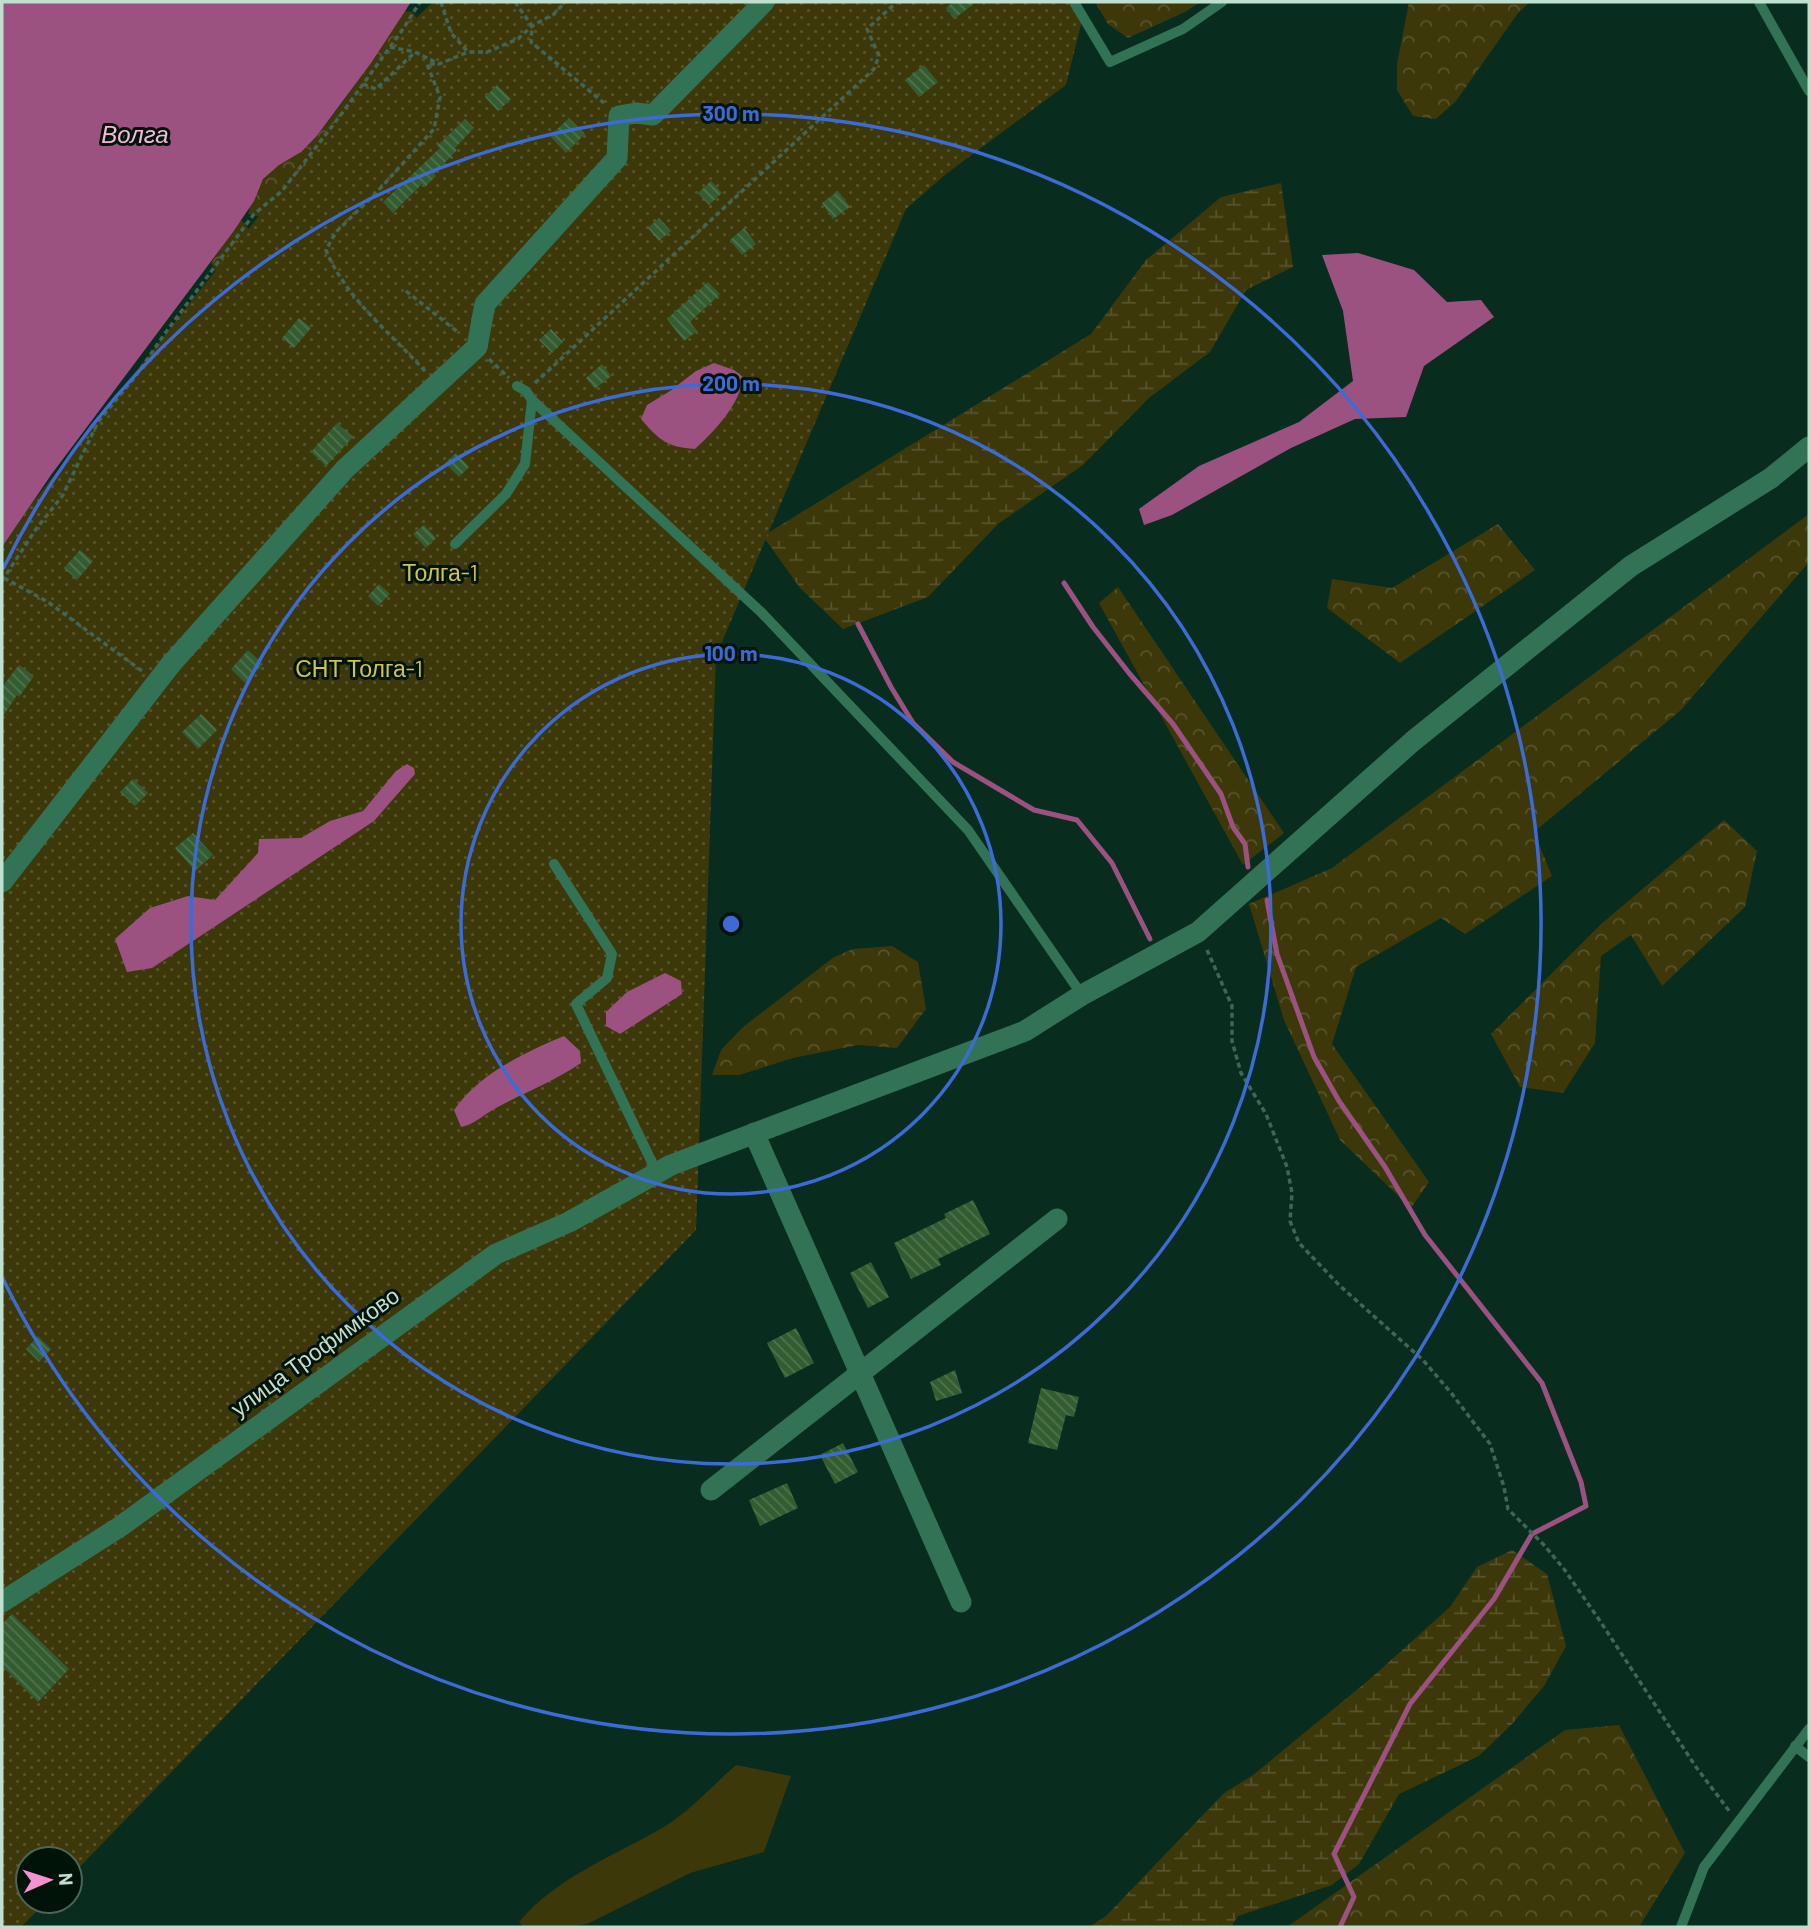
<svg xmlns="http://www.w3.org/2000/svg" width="1811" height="1929" font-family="Barlow,sans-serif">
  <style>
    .grass { fill: #3d380a }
    .forest { fill: url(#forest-crowns) }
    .wetland { fill: url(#wetland-marsh) }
    .garden { fill: url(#garden-dots) }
    .water { fill: #9c5281 }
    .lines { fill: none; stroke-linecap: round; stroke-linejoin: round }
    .stream { stroke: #9c5281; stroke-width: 5 }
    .building { fill: url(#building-back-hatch) }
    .path { stroke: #426556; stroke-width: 3.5; stroke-dasharray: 5 3.5; stroke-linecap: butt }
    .service { stroke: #327356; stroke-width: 10 }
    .minor { stroke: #327356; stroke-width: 21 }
    .ring { fill: none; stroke: #3d6bd6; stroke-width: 3.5 }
    .labels { text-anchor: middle; stroke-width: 6; stroke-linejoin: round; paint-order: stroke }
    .park-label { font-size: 23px; fill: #d3c446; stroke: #001309 }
    .street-label { font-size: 23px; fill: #bfdfcf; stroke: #001309 }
    .water-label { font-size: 24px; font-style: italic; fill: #f6b7dd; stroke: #001309 }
    .centre { fill: #3d6bd6; stroke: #001309; stroke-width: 3.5 }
    .ring-label { font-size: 21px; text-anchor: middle; font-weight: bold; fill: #3d6bd6; stroke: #001309; stroke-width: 6; stroke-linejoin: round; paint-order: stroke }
  </style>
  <defs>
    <pattern id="forest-crowns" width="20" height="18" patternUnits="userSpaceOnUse" patternTransform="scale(1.75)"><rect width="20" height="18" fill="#3d380a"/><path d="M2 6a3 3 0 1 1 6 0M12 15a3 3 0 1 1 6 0" fill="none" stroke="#57542d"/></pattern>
    <pattern id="wetland-marsh" width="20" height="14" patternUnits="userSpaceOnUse" patternTransform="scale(1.75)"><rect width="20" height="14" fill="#3d380a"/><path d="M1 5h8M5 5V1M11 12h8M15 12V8" fill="none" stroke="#57542d"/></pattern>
    <pattern id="garden-dots" width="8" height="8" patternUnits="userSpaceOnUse" patternTransform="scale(1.75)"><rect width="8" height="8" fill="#3d380a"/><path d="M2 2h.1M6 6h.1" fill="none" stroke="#57542d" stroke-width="1.8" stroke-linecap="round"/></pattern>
    <pattern id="building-back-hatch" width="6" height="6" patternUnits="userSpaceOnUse" patternTransform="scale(1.75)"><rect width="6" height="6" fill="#345c31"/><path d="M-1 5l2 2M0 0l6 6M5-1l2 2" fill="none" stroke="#50734e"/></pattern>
  </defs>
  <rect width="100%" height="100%" fill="#082c1e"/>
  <path class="grass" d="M736 1765 791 1776 764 1852 690 1873 589 1923 573 1927H523L519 1922C557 1876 617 1855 667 1825 692 1809 714 1784 736 1765Z"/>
  <g class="forest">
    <path d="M1095 2H1200L1187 11 1128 38 1108 24Z"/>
    <path d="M1409 2H1530L1518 13 1456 101 1436 119 1413 116 1397 90V64Z"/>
    <path d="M403 11 413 12 423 30 276 220 248 214C251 203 257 189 263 180 275 160 303 155 317 136 348 96 377 54 403 11Z"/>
    <path d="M240 220 246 224 254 241 221 279 211 263Z"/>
    <path d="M1809 514V562L1681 710 1534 832 1552 876 1465 934 1441 918 1356 967 1332 1044 1429 1182 1411 1208 1340 1140 1284 1020 1249 904 1332 868Z"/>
    <path d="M1498 524 1535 570 1400 663 1327 608 1332 579 1392 588Z"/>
    <path d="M1118 587 1284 833 1243 865 1099 603Z"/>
    <path d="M1724 820 1757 851 1745 907 1662 986 1631 935 1601 956 1595 1043 1563 1093 1520 1087 1491 1034 1600 925Z"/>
    <path d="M892 946 918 962 926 1009 897 1048 858 1045 793 1058 739 1075H712L721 1050 743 1027 834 957 853 949Z"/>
    <path d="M1619 1725 1685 1853 1639 1927H1287L1565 1730Z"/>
  </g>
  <g class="wetland">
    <path d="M1281 183 1293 267 1246 290 1210 352 1149 398 1083 465 998 524 928 597 843 629 800 588 763 536 1091 334 1146 260 1221 197Z"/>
    <path d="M1512 1550 1547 1574 1566 1646 1544 1686 1512 1724 1479 1756 1399 1794 1359 1864 1332 1885 1238 1916 1231 1927H1089L1106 1916 1224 1793 1253 1775 1370 1679 1450 1607 1477 1567Z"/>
  </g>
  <path class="garden" d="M433 2H1072L1083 16 1066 85 946 174 906 209 716 656 696 1230 70 1877V1859H28V1901H47L21 1927H2V547L32 503 412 22Z"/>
  <g class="water">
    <path d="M2 2H411L371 63 316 137 301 152 279 165 263 179 254 201 233 232 51 475 2 547Z"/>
    <path d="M1358 253 1414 270 1447 302 1481 300 1494 317 1424 366 1406 417 1355 419 1291 448 1172 515 1144 525 1139 509 1199 466 1299 422 1353 381 1343 311 1322 255Z"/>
    <path d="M714 363 734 370 743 377C742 402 713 433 695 449 667 447 659 440 641 419L647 405 670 391 696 371Z"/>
    <path d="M407 764 414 768 415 774 374 821 152 968 127 972 115 939 150 908 188 896 215 900 258 853 259 839 301 838 330 821 363 811 396 771Z"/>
    <path d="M665 973 681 981 682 994 620 1034 606 1026V1012L627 992Z"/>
    <path d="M564 1036 580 1051 581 1063C553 1082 523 1093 494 1109 482 1116 475 1124 461 1127L454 1110C479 1074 525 1052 564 1036Z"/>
  </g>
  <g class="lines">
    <g class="stream">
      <path d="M1064 583 1093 627 1129 673 1173 724 1221 794 1233 827 1245 844 1248 867"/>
      <path d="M858 624 891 687 913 723 953 762 1034 810 1077 820 1112 863 1150 939"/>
      <path d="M1267 900 1277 954 1314 1057 1339 1101 1385 1167 1425 1235 1542 1383 1581 1482 1586 1506 1532 1534 1494 1599 1410 1704 1334 1854 1354 1897 1340 1927"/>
    </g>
  </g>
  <g class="building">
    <path d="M953 2H976L954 19 946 8Z"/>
    <path d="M924 65 938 82 919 97 905 80Z"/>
    <path d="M497 85 511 99 498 111 485 97Z"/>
    <path d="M569 118 585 134 566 153 550 136Z"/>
    <path d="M465 119 474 128 455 148 457 150 434 174 436 176 425 187 422 184 393 213 383 202 440 148 437 146Z"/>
    <path d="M711 181 722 193 709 205 698 193Z"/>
    <path d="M838 191 850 207 833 219 822 203Z"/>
    <path d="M659 218 671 231 659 241 648 228Z"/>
    <path d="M744 228 756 244 742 255 730 240Z"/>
    <path d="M708 282 720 294 690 322 697 331 684 341 667 319Z"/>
    <path d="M299 318 311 328 294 348 282 338Z"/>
    <path d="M551 329 563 342 552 353 539 340Z"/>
    <path d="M602 364 611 376 595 389 586 378Z"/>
    <path d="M337 423 353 437 326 466 311 452Z"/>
    <path d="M456 453 469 467 459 477 445 463Z"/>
    <path d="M424 525 436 538 426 548 413 534Z"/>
    <path d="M80 550 93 561 77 580 64 568Z"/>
    <path d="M379 584 390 594 378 606 368 596Z"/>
    <path d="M248 650 263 664 245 683 231 669Z"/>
    <path d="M19 665 34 676 19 697 17 695 2 718V687Z"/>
    <path d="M201 714 217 730 198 749 182 732Z"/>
    <path d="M133 779 148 793 135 806 120 792Z"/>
    <path d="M193 833 213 855 195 871 175 848Z"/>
    <path d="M973 1200 990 1234 938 1259 941 1265 911 1279 894 1243 946 1218 944 1214Z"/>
    <path d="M871 1262 889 1297 868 1308 850 1273Z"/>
    <path d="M796 1328 814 1363 785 1378 767 1343Z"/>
    <path d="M38 1336 51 1349 39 1362 26 1349Z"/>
    <path d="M955 1370 962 1393 936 1401 930 1382Z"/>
    <path d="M1041 1388 1079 1397 1074 1417 1066 1415 1057 1450 1028 1443Z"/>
    <path d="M843 1443 858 1472 835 1484 820 1455Z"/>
    <path d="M787 1483 798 1508 760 1526 749 1500Z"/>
    <path d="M12 1614 69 1669 38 1702 2 1666V1624Z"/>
  </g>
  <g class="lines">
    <g class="path">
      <path d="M441 2 451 33 468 52H487L518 39 532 26 554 14 565 2"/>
      <path d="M515 2 532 26 531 42 604 103"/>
      <path d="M390 47 415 52 439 64 468 52"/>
      <path d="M363 84 376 89 415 52"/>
      <path d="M406 291 459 333"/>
      <path d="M489 359 509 378"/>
      <path d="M425 371C391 334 344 296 326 250L336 232 376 193 434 129 440 97 427 64H439"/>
      <path d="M535 383 874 69 879 56 867 29 897 2"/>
      <path d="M4 578 48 602 142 671"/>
      <path d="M2 581 36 529 63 495 98 422 135 377 166 332 254 214 282 191 340 116 403 29 420 2"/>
      <path d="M1207 950 1232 1006V1041L1241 1073 1266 1114 1287 1167 1292 1193 1290 1221 1299 1243 1339 1285 1423 1360 1452 1394 1490 1444 1504 1487 1508 1509 1544 1545 1564 1569 1598 1618 1696 1767 1730 1812"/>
    </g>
    <g class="service">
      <path d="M1074 2 1110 62 1183 29 1222 2"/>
      <path d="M1759 2 1809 91"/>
      <path d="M517 386 526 391 532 400 761 612 968 830 1082 995"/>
      <path d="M455 544 506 494 525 464 532 400"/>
      <path d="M554 864 612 954 607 978 576 1004 657 1173"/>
      <path d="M1795 1746 1809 1757"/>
      <path d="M1681 1927 1704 1867 1809 1729"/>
    </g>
    <g class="minor">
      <path d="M2 882 171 664 345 469 477 347 485 304 617 158 619 116 636 113 653 115 764 2"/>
      <path d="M754 1133 961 1602"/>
      <path d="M711 1490 1057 1219"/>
      <path d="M2 1602 121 1526 496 1254 569 1222 671 1165 1025 1031 1082 995 1198 932 1413 741 1631 566 1771 478 1809 447"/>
    </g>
  </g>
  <g class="ring">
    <circle cx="731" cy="924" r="270"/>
    <circle cx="731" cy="924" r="540"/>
    <path d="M3 569A810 810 0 1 1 3 1279"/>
  </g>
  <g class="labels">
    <g class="park-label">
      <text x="440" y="581">Толга-1</text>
      <text x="359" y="677">СНТ Толга-1</text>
    </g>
    <g class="street-label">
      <text transform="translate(315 1352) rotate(-36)" y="8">улица Трофимково</text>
    </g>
    <g class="water-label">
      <text x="135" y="143">Волга</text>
    </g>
  </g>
  <circle cx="731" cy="924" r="10" class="centre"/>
  <g class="ring-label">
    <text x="731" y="121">300 m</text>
    <text x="731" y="391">200 m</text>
    <text x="731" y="661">100 m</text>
  </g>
  <rect width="1811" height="1929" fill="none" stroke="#bfdfcf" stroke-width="7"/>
  <g transform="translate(49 1880) rotate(87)"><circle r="33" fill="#001309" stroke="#4c6558" stroke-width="2"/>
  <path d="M0-5L12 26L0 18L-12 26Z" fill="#f690d0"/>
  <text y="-10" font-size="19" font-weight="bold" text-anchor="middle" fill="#bfdfcf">N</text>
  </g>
</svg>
